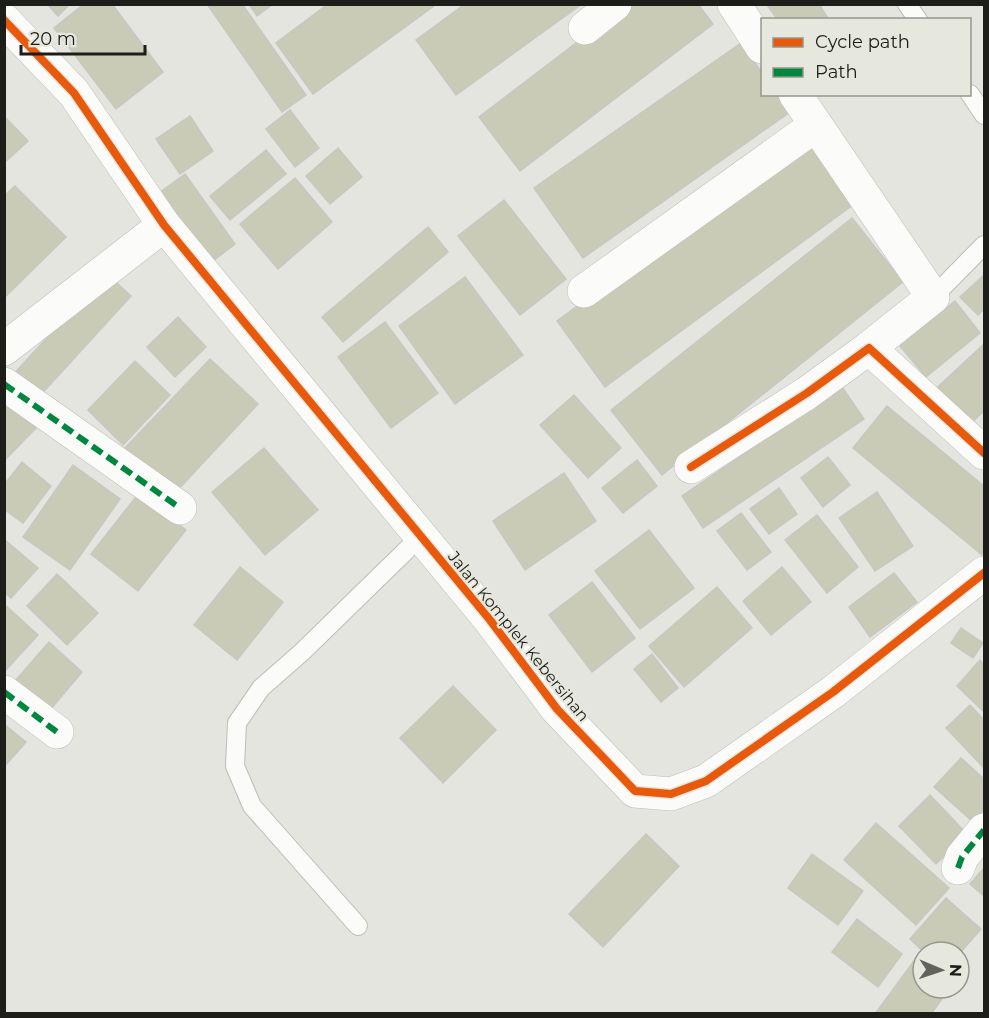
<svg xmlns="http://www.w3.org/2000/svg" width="989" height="1018" font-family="Montserrat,sans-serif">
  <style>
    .building { fill: #c9cbb6; stroke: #c7c8c3; stroke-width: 1.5 }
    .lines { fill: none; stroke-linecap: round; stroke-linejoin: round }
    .service-casing { stroke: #bdbdb9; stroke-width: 20 }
    .minor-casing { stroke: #bdbdb9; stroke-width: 34 }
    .service { stroke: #fbfbfa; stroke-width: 18 }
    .minor { stroke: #fbfbfa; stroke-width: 33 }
    .quiet { stroke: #00873e; stroke-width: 6; stroke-dasharray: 12 6; stroke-linecap: butt }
    .cycleway-casing { stroke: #e6e7dd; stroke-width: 11 }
    .cycleway { stroke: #e8590c; stroke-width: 8 }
    .labels { text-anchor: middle; stroke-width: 4.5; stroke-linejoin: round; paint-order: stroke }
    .street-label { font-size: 16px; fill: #1d1d19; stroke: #e6e7dd }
  </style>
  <rect width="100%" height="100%" fill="#e4e5df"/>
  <g class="building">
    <path d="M47 4H70L58 16Z"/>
    <path d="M84 4H112L163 72 116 109 54 28Z"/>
    <path d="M207 4H242L306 95 282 112Z"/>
    <path d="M249 4H273L257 16Z"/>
    <path d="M328 4H433L434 6 313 94 276 43Z"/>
    <path d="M465 4H582L456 95 416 40Z"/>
    <path d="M627 4H698L713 24 520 171 479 117Z"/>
    <path d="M819 4 829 20H778L767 5Z"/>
    <path d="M741 43 762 73V94H777L790 112 583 258 534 188Z"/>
    <path d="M290 110 319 148 295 167 266 129Z"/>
    <path d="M4 116 28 141 4 163Z"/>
    <path d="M190 116 213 151 180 174 156 139Z"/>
    <path d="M806 138 854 204 605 387 557 321Z"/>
    <path d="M338 148 362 177 330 204 306 176Z"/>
    <path d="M266 150 286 174 230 220 210 196Z"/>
    <path d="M185 174 235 244 209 264 159 193Z"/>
    <path d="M295 178 332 222 278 269 240 224Z"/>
    <path d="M15 186 66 237 4 298V196Z"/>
    <path d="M504 200 566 279 520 315 458 236Z"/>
    <path d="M852 218 903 282 662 475 611 410Z"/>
    <path d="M428 227 448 252 343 342 322 317Z"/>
    <path d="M106 273 131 296 37 399 12 376Z"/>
    <path d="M984 275V309L978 315 960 297Z"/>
    <path d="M465 277 523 355 455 404 399 326Z"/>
    <path d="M955 301 980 333 926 377 900 346Z"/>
    <path d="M178 317 206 347 175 377 147 347Z"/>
    <path d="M385 322 438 393 391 428 338 357Z"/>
    <path d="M984 344V411L963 431 929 395Z"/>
    <path d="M210 359 258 404 174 494 125 448Z"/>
    <path d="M135 361 170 395 123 445 88 410Z"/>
    <path d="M842 387 864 419 703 528 682 496Z"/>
    <path d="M574 395 621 448 588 478 540 425Z"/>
    <path d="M4 399 36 428 4 461Z"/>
    <path d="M887 406 984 486V552L982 555 853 448Z"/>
    <path d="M264 448 318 510 265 555 212 492Z"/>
    <path d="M828 457 850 485 823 507 801 478Z"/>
    <path d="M637 460 657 486 623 513 602 488Z"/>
    <path d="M22 462 51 486 23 523 4 509V485Z"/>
    <path d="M73 465 120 499 70 570 23 537Z"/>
    <path d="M564 473 596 521 525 570 493 521Z"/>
    <path d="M779 488 797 514 769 534 750 509Z"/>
    <path d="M877 492 913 546 875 571 839 518Z"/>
    <path d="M139 493 186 530 138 591 91 554Z"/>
    <path d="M741 513 771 552 747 570 717 531Z"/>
    <path d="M817 515 858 567 827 593 785 540Z"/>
    <path d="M649 530 694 588 640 629 595 571Z"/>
    <path d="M4 539 38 568 11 598 4 592Z"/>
    <path d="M240 567 283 602 237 660 194 625Z"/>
    <path d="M782 567 811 602 771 635 743 601Z"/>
    <path d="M894 573 917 602 870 637 849 607Z"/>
    <path d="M57 574 98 613 67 645 27 606Z"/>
    <path d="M592 582 635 638 592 672 549 615Z"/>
    <path d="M717 587 752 628 684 687 649 646Z"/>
    <path d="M4 604 38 635 5 671H4Z"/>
    <path d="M961 628 983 643 973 658 951 643Z"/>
    <path d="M49 642 82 672 50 710 16 680Z"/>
    <path d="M652 654 678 688 661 702 634 669Z"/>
    <path d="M980 660 984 665V712L957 686Z"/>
    <path d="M453 686 496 730 443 783 400 738Z"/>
    <path d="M970 705 984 720V768L946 728Z"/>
    <path d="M4 724 26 742 4 767Z"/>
    <path d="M961 758 984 779V809L973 822 934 787Z"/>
    <path d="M930 795 967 834 936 864 899 826Z"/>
    <path d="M876 823 949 888 916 925 844 860Z"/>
    <path d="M646 834 679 866 603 947 569 914Z"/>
    <path d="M812 854 863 891 838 925 788 888Z"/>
    <path d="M984 868V896L970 884Z"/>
    <path d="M946 898 981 929 959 954V952H924L910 939Z"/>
    <path d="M857 919 902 954 878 987 832 952Z"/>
    <path d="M916 958 923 964V988H950L931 1014H875Z"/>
  </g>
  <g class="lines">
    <g class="service-casing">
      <g id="service">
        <path d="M907 4 918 20"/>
        <path d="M970 94 984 115"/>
        <path d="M933 297 984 245"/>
        <path d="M358 926 252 806 235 766 237 723 261 688 302 652 421 536"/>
      </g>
    </g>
    <g class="minor-casing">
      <g id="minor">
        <path d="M734 4 762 47"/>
        <path d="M4 20 74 93 164 225 490 620 557 709 635 791 671 794 706 781 833 692 984 573"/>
        <path d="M585 28 615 4"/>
        <path d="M795 94 933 297 869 348"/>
        <path d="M584 291 816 125"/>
        <path d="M4 349 164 225"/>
        <path d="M4 384 180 508"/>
        <path d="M691 467 807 393 869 348 984 453"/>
        <path d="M4 692 57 732"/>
        <path d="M958 868 962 857 984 830"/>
      </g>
    </g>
    <use href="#service" class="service"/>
    <use href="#minor" class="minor"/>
    <g class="quiet">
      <path d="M4 384 180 508"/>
      <path d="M4 692 57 732"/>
      <path d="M958 868 962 857 984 830"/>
    </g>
    <g class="cycleway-casing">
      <g id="cycleway">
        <path d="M4 20 74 93 164 225 490 620 557 709 635 791 671 794 706 781 833 692 984 573"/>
        <path d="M691 467 807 393 869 348 984 453"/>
      </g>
    </g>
    <use href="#cycleway" class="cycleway"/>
  </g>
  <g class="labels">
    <g class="street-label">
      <text transform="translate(519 636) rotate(51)" y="6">Jalan Komplek Kebersihan</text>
    </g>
  </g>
  <rect width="989" height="1018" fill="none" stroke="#1d1d19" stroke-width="12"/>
  <rect x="761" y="18" width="210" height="78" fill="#e6e7dd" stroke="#96968f" stroke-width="1.5"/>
  <rect x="773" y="38" width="30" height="9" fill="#e8590c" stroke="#96968f" stroke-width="1.5"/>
  <text x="815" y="48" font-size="18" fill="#1d1d19">Cycle path</text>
  <rect x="773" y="68" width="30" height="9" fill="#00873e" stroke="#96968f" stroke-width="1.5"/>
  <text x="815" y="78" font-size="18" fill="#1d1d19">Path</text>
  <g transform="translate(941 970) rotate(92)"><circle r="28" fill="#e6e7dd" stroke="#96968f" stroke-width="1.5"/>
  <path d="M0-4.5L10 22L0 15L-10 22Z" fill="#63635e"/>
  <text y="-9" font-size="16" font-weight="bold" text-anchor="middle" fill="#1d1d19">N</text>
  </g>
  <path d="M21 45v9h124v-9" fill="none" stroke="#1d1d19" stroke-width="3"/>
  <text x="30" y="45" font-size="18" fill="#1d1d19" stroke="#e6e7dd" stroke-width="4.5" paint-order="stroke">20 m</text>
</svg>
